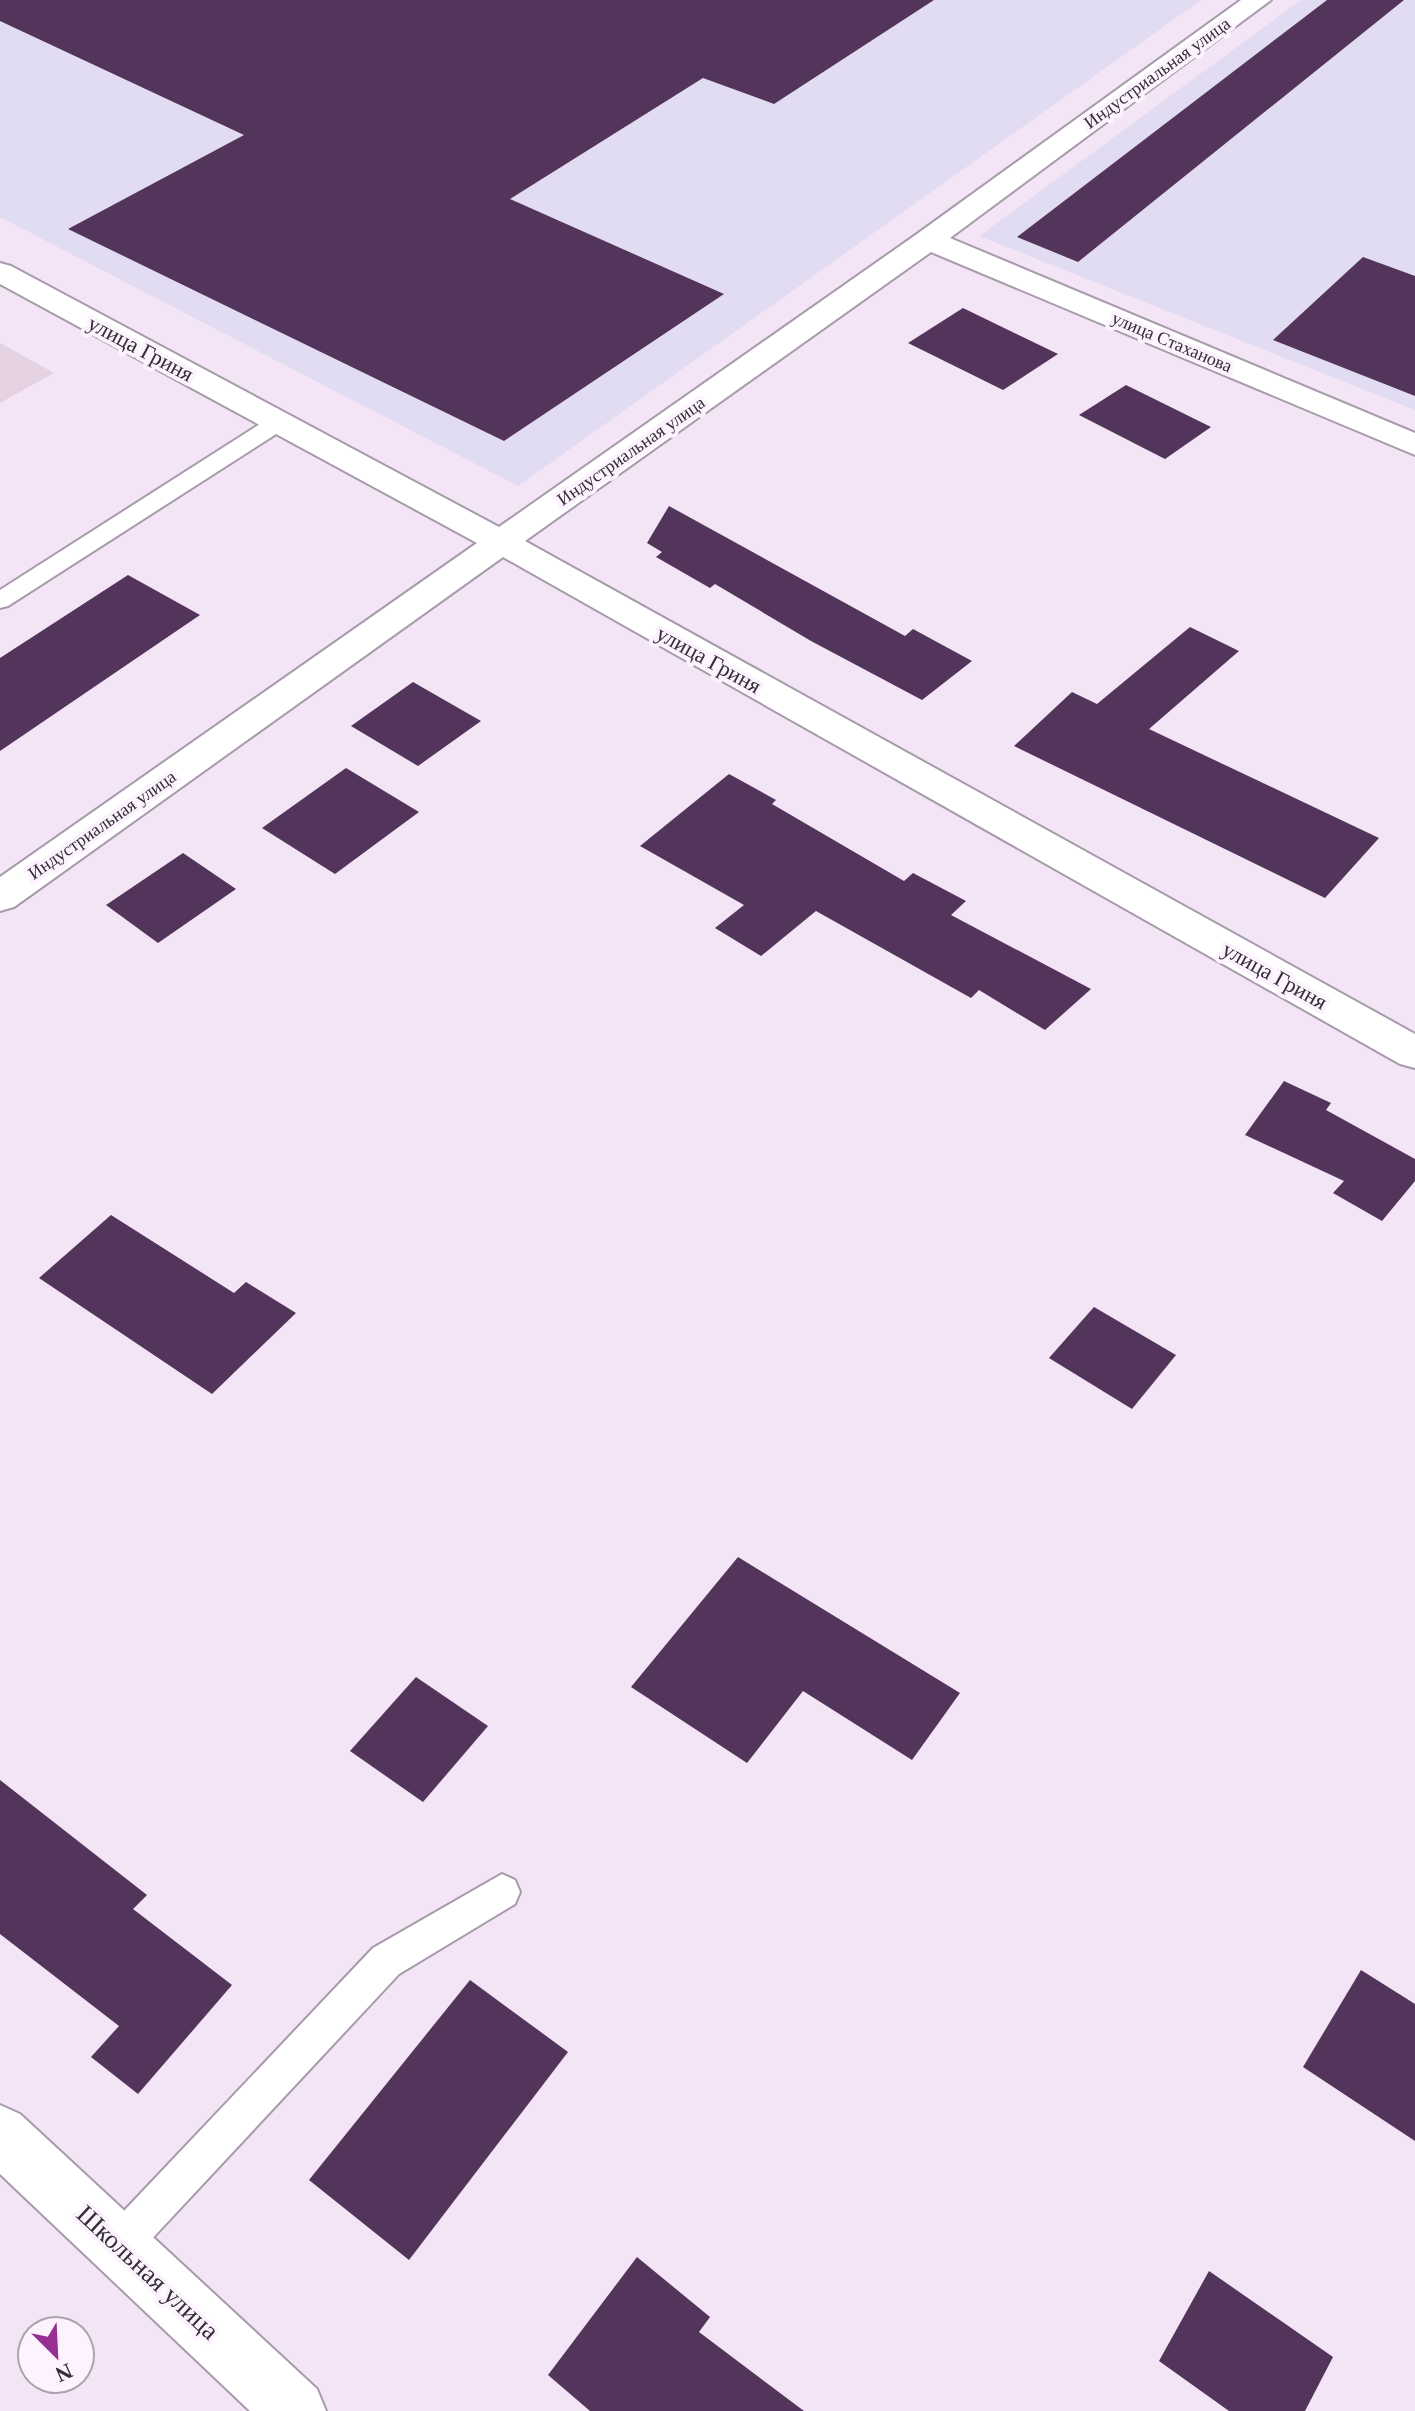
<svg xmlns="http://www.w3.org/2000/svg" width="1415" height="2411" font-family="Georgia,serif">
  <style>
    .industrial { fill: #e2dcf2 }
    .education { fill: #e4d2e3 }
    .building { fill: #53345a }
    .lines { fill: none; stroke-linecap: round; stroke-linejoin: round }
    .service-casing { stroke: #a79aaa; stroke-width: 4 }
    .minor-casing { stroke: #a79aaa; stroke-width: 4 }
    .tertiary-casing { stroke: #a79aaa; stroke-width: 4 }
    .service { fill: #fff; fill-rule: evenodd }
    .minor { fill: #fff; fill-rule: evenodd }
    .tertiary { fill: #fff; fill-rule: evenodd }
    .labels { text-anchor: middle; stroke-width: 8; stroke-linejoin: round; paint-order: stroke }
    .far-street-label { font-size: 18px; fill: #332e34; stroke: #fcf3fe }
    .street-label { font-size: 22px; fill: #332e34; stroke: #fcf3fe }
    .near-street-label { font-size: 26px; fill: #332e34; stroke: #fcf3fe }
  </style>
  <rect width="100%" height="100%" fill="#f3e4f6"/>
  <g class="industrial">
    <path d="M0 0H1201L518 486 0 217Z"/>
    <path d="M1301 0H1415V410L979 236Z"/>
  </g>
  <path class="education" d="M0 343 54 373 0 403Z"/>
  <g class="building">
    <path d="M0 0H934L774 104 703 78 510 199 724 294 504 441 68 229 244 135 0 21Z"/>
    <path d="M1327 0H1404L1078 262 1017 237Z"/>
    <path d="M1363 257 1415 276V396L1273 340Z"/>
    <path d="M963 308 1058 354 1003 390 908 343Z"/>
    <path d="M1126 385 1211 427 1165 459 1079 415Z"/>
    <path d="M669 506 905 636 913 629 972 661 922 700 811 641 715 584 710 588 656 557 662 552 647 543Z"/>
    <path d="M128 575 200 615 0 751V658Z"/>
    <path d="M1190 627 1239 651 1149 729 1379 838 1325 898 1014 746 1072 692 1097 704Z"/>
    <path d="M413 682 481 721 418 766 351 726Z"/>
    <path d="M346 768 419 812 335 874 262 828Z"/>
    <path d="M729 774 776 800 772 804 904 881 913 873 966 901 951 915 1091 989 1045 1030 979 990 971 998 816 911 761 956 715 928 744 905 640 846Z"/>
    <path d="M183 853 236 889 158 943 106 905Z"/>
    <path d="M1284 1081 1331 1103 1326 1110 1415 1159V1181L1382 1221 1333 1193 1344 1181 1245 1135Z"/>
    <path d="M111 1215 234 1293 246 1282 296 1313 212 1394 39 1278Z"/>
    <path d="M1094 1307 1176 1355 1132 1409 1049 1358Z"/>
    <path d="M738 1557 960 1693 912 1760 803 1691 747 1763 631 1687Z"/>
    <path d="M416 1677 488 1726 423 1802 350 1751Z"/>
    <path d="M0 1780 147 1895 133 1909 232 1985 138 2094 91 2057 119 2026 0 1934Z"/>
    <path d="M1361 1970 1415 2004V2141L1303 2067Z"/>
    <path d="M470 1980 568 2052 409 2260 309 2180Z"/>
    <path d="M637 2257 710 2317 699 2332 804 2411H590L548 2375Z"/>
    <path d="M1209 2271 1333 2357 1305 2411H1229L1159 2361Z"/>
  </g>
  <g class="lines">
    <g class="service-casing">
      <g id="service">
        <path d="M279 415 287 417 290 422 287 427 8 606 0 608V590L271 417Z"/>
        <path d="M502 1874 515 1880 520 1892 515 1904 399 1974 133 2259 119 2265 105 2259 99 2245 105 2231 373 1948Z"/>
      </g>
    </g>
    <g class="minor-casing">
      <path id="minor" d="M1241 0H1271L950 238 1415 433V455L931 252 525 541 1415 1034V1068L1400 1064 503 557 14 907 0 911V877L477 543 0 284V263L11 266 499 527 917 234Z"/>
    </g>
    <g class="tertiary-casing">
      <path id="tertiary" d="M0 2105 20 2114 317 2389 326 2411H250L0 2174Z"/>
    </g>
    <use href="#service" class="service"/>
    <use href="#minor" class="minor"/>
    <use href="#tertiary" class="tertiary"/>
  </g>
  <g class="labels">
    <g class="far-street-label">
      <text transform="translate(1157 73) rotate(-36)" y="6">Индустриальная улица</text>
      <text transform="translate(1172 342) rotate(23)" y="6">улица Стаханова</text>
      <text transform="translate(631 451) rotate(-35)" y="6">Индустриальная улица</text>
      <text transform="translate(102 825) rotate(-35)" y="6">Индустриальная улица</text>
    </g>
    <g class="street-label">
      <text transform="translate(141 348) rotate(28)" y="8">улица Гриня</text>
      <text transform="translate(709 659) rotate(29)" y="8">улица Гриня</text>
      <text transform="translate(1275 975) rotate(29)" y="8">улица Гриня</text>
    </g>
    <g class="near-street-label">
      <text transform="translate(148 2272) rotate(43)" y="9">Школьная улица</text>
    </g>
  </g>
  <g transform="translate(56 2355) rotate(156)"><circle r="38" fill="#fcf3fe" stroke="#aca4ad" stroke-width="2"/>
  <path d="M0-6L14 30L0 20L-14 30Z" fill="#972f93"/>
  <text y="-12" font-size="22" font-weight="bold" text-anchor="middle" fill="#332e34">N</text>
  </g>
</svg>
